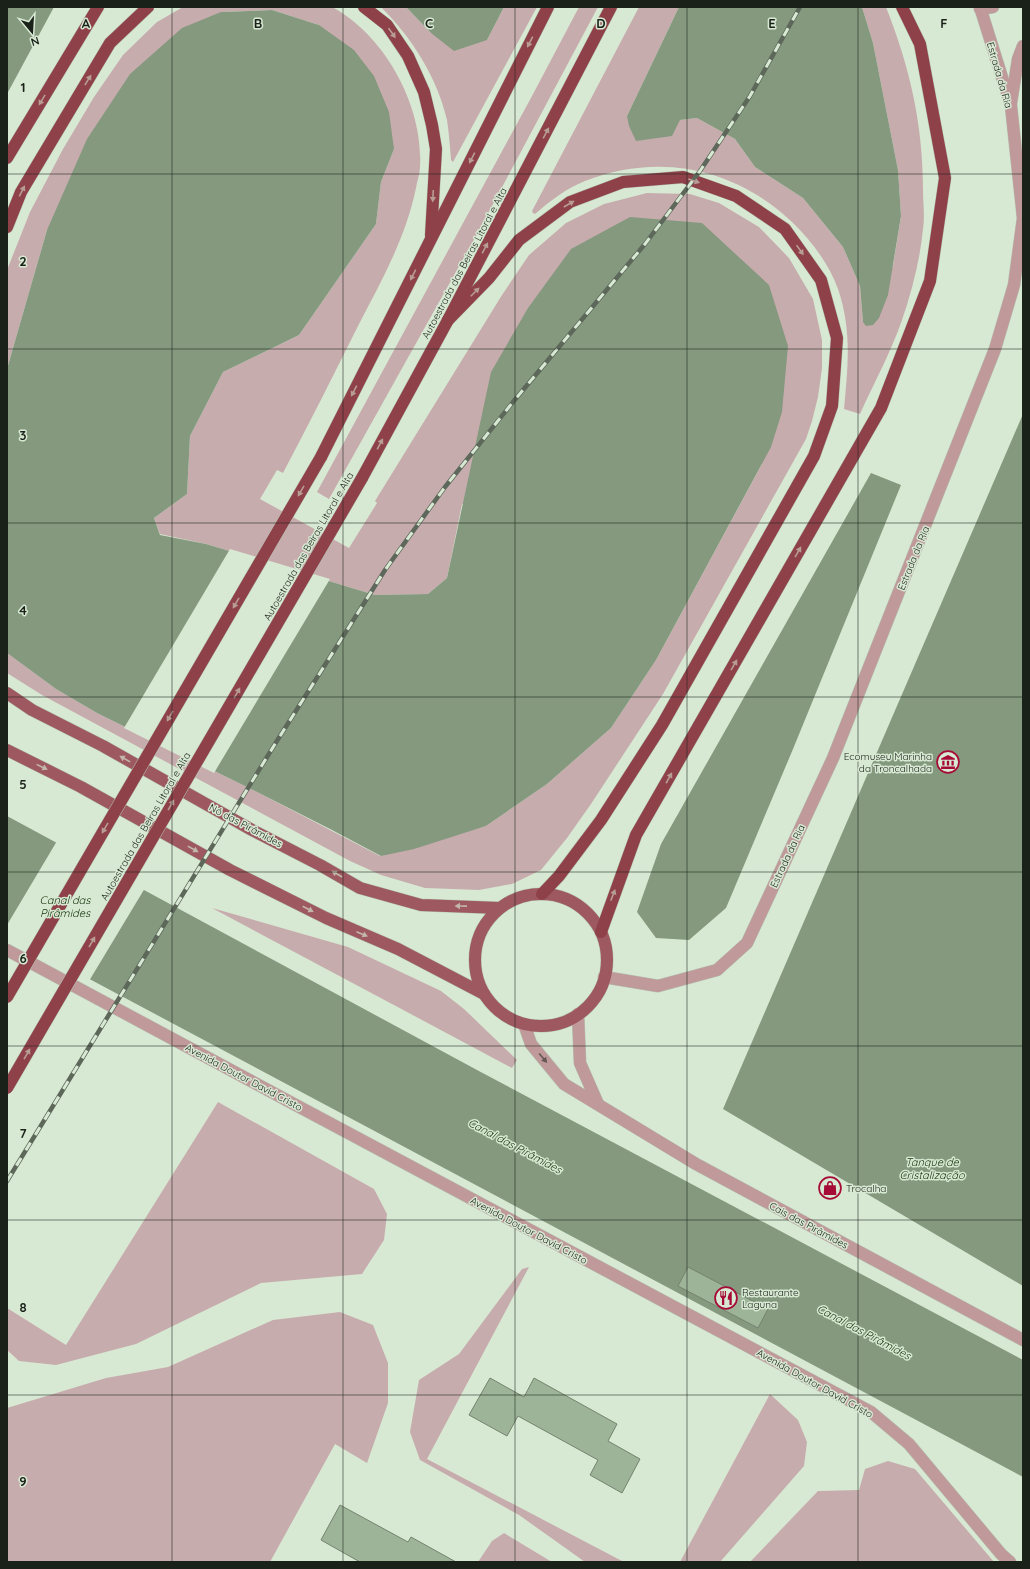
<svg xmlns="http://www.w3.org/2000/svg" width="1030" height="1569" font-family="Quicksand,sans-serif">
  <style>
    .green { fill: #c7acae }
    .water { fill: #84997e }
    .pier { fill: #d8e9d3 }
    .building { fill: #9eb498; stroke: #74836f }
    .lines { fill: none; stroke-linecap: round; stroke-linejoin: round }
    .minor-casing { stroke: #b6c5b2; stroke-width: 13 }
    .major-casing { stroke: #b6c5b2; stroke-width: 13 }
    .highway-casing { stroke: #b6c5b2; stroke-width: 13 }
    .minor { stroke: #c0999b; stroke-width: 12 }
    .major { stroke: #9d595f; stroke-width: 12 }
    .highway { stroke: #8f414a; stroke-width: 12 }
    .rail-casing { stroke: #5d685b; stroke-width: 4.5 }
    .rail { stroke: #d8e9d3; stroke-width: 3; stroke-dasharray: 9; stroke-linecap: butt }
    .highway-bridge-casing { stroke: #b6c5b2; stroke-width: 13; stroke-linecap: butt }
    .highway-bridge { stroke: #8f414a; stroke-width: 12 }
    .oneway { fill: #b79d95 }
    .oneway2 { fill: #c3b7aa }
    .oneway3 { fill: #655754 }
    .grid { fill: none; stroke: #1a2119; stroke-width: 1; stroke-opacity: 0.55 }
    .labels { text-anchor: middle; stroke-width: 3; stroke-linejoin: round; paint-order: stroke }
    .street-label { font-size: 10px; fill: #1a2119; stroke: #d8e9d3 }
    .poi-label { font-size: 10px; fill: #1a2119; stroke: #d8e9d3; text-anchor: start }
    .water-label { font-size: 11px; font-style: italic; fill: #143309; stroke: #d8e9d3 }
    .grid-label { font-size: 13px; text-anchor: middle; font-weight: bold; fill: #1a2119; stroke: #d8e9d3; stroke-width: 3; stroke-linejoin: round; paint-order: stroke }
  </style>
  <rect width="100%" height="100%" fill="#d8e9d3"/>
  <g class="green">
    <path d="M183 7H332C385 35 424 107 420 167 420 174 417 181 416 188 406 237 382 280 359 324 334 374 309 424 283 473L277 470 260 499 349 548 377 503 375 501 502 295 529 255 566 223 604 204 647 193 690 194 719 203 759 227 789 258 813 299 822 340V368L818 397 812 421 806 439 663 694 591 804 567 838 541 870 512 884 479 890 425 888 381 875 350 861 42 695 7 673V653L56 689 97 713 257 792 380 856 486 826 547 784 611 728 656 660 762 464 462 504 447 578 428 594 375 595 206 544 160 534 154 518 187 494 190 436 223 372 299 335 376 224 381 182 394 149 319 25 272 10 221 12 47 230 7 369V270L30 212 63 149 94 97 123 55 157 22Z"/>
    <path d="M381 7H406L431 33 487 40 504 7H537L453 162 451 160C450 147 449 133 447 120 437 77 412 38 381 7Z"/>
    <path d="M579 7H598L476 236 329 499 317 492 532 96Z"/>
    <path d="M639 7H679L627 116 680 120 697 118 735 139 755 167 803 198 843 247 860 286 863 322 893 266 901 216 898 170 873 43 862 7H886C910 68 923 124 923 190 923 202 925 216 923 229 920 260 912 291 902 320 891 352 874 383 860 414L844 409C848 366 852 330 838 289 829 264 811 240 792 222 735 168 659 152 585 181 567 188 550 201 535 214L533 213 532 211Z"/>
    <path d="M212 908 348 947 441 991 464 1009 517 1060 512 1068Z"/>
    <path d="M218 1102 374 1189 387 1214 384 1240 362 1274 261 1283 136 1344 56 1365 19 1361 7 1350V1308L66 1345Z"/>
    <path d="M529 1267 427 1459 624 1562H585L519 1515 420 1460 410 1432 419 1380 459 1354 522 1269Z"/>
    <path d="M340 1312 373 1325 388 1363V1403L367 1463 335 1444 270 1562H7V1408L106 1378 168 1367 273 1320Z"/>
    <path d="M770 1394 798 1420 807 1442 804 1466 720 1562H680Z"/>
    <path d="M888 1461 915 1469 994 1562H750L818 1491 859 1490 865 1469Z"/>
    <path d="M504 1533 552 1562H478L492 1541Z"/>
  </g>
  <g class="water">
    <path d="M7 7H54L7 94Z"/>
    <path d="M406 7H504L487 40 454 51 431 33Z"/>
    <path d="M679 7H862L873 43 898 170 901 216 888 295 879 318 873 325 866 326 863 322 860 286 843 247 803 198 755 167 735 139 697 118 680 120 672 136 636 141 629 126 627 116Z"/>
    <path d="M272 10 319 25 354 50 374 76 389 112 394 149 381 182 376 224 299 335 223 372 190 436 187 494 154 518 160 535 206 544 375 595 428 594 447 578 491 372 528 308 571 249 630 217 702 223 769 285 788 346 782 412 771 447 656 660 611 728 547 784 486 826 414 849 381 856 332 830 257 792 97 713 56 689 7 653V369L47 230 87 139 130 74 182 28 221 12Z"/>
    <path d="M1023 414V1286L723 1109Z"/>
    <path d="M871 473 901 485 793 749 726 908 689 940 656 938 637 912 661 844Z"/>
    <path d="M7 816 477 1070 1023 1360V1477L7 935Z"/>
  </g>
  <g class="pier">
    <path d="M230 549 330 579 214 773 124 728Z"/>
    <path d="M57 841 145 888 89 981 7 937V925Z"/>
  </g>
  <g class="building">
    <path d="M688 1267 768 1309 758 1328 678 1286Z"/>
    <path d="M490 1378 524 1397 534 1378 617 1424 608 1441 640 1459 622 1493 590 1475 598 1460 518 1416 507 1436 469 1415Z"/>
    <path d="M340 1505 408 1542 411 1537 456 1562H360L321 1540Z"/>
  </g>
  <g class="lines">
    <g class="minor-casing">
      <g id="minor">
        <path d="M980 9 993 7"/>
        <path d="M1011 103 1018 59 1023 46"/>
        <path d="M7 950C295 1104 582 1260 871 1412L909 1444 1001 1554 1010 1562"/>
        <path d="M604 977 658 986 717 970 747 943 833 758 995 349 1014 285 1023 218 1011 106 980 7"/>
        <path d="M578 1014 580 1063 598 1104"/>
        <path d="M524 1024 531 1044 564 1084 696 1164 1023 1340"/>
      </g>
    </g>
    <g class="major-casing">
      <g id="major">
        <path d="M7 693 32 710 103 746 252 830 320 865 360 888 421 905 500 908"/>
        <path d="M7 750 81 787 230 870 326 918 398 949 484 994"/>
        <circle cx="541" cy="960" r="66"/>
      </g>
    </g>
    <g class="highway-casing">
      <g id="highway">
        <path d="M364 7 387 25 408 56 424 92 432 125 436 149 431 235"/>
        <path d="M7 158 98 7"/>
        <path d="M7 227 21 192 110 43 148 7"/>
        <path d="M448 320 489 278 519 240 570 202 623 182 683 177 736 196 785 229 821 280 837 338 832 406 814 456 662 725 601 820 559 876 542 894"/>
        <path d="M321 457 548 7"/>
        <path d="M362 478 448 320 611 7"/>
        <path d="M601 932 636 835 881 408 930 281 945 178 920 44 902 7"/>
      </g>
    </g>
    <use href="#minor" class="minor"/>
    <use href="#major" class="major"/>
    <use href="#highway" class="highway"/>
    <g class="rail-casing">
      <path id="rail" d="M7 1181 275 744 385 570 445 487 513 402 645 244 700 171 750 96 800 7"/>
    </g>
    <use href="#rail" class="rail"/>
    <g class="highway-bridge-casing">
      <g id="highway-bridge">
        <path d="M7 997 321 457"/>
        <path d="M7 1088 362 478"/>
      </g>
    </g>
    <use href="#highway-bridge" class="highway-bridge"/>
  </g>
  <defs><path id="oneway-solid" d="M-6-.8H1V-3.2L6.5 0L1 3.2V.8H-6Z"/></defs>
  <g class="oneway">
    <use href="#oneway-solid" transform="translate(392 33) rotate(55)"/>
    <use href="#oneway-solid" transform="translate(530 42) rotate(117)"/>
    <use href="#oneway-solid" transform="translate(88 80) rotate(-59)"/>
    <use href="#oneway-solid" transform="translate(42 100) rotate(121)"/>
    <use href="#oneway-solid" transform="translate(546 133) rotate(-62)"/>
    <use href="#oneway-solid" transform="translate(472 158) rotate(117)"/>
    <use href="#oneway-solid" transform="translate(694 181) rotate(19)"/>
    <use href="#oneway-solid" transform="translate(22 191) rotate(-63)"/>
    <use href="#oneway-solid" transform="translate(433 196) rotate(93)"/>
    <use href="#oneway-solid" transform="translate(569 204) rotate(-30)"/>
    <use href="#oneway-solid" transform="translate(485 248) rotate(-62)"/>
    <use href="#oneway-solid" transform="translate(800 250) rotate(55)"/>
    <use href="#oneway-solid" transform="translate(413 275) rotate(117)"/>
    <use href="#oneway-solid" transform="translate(475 292) rotate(-45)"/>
    <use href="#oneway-solid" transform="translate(354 391) rotate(117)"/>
    <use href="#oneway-solid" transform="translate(380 444) rotate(-62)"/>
    <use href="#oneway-solid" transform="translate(301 491) rotate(120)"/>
    <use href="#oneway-solid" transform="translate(798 552) rotate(-60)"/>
    <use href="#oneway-solid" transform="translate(236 603) rotate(120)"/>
    <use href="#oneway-solid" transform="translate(734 665) rotate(-60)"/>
    <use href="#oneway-solid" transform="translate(237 693) rotate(-60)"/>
    <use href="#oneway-solid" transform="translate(170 716) rotate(120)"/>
    <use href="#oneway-solid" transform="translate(669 778) rotate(-61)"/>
    <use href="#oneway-solid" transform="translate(171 805) rotate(-60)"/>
    <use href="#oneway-solid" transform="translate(105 828) rotate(120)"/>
    <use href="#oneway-solid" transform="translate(613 895) rotate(-69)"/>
    <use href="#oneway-solid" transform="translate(92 942) rotate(-60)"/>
    <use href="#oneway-solid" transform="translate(27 1054) rotate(-60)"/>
  </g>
  <g class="oneway2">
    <use href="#oneway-solid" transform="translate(125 759) rotate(-151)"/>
    <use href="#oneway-solid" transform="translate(42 767) rotate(26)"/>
    <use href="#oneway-solid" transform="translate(193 849) rotate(29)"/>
    <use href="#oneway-solid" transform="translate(337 874) rotate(-150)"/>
    <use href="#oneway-solid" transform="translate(461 906) rotate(-179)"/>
    <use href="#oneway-solid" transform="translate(308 909) rotate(27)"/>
    <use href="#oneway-solid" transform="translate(362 934) rotate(23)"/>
  </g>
  <use class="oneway3" href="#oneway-solid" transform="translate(543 1058) rotate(50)"/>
  <path class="grid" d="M172 7V1562M343 7V1562M515 7V1562M687 7V1562M858 7V1562M7 174H1023M7 349H1023M7 523H1023M7 697H1023M7 872H1023M7 1046H1023M7 1220H1023M7 1395H1023"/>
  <defs>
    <g id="museum-ring" transform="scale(1.15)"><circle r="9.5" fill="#d8e9d3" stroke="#a60b38" stroke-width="1.5"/><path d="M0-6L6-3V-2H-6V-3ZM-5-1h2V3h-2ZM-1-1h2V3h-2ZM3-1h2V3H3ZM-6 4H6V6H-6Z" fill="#a60b38"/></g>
    <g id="shop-ring" transform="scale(1.15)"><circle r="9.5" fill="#d8e9d3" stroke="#a60b38" stroke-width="1.5"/><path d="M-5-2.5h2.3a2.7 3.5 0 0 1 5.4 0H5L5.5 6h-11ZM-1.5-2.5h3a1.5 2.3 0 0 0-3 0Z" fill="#a60b38"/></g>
    <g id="restaurant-ring" transform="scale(1.15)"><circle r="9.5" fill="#d8e9d3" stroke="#a60b38" stroke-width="1.5"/><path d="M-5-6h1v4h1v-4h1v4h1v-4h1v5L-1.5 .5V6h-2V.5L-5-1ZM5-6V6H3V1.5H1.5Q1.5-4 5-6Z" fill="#a60b38"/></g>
  </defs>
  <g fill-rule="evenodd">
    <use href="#museum-ring" x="948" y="762"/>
    <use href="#shop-ring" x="830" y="1188"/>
    <use href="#restaurant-ring" x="726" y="1298"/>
  </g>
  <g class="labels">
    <g class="street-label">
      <text transform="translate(1000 75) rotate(74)" y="4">Estrada da Ria</text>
      <text transform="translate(464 263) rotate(-62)" y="4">Autoestrada das Beiras Litoral e Alta</text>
      <text transform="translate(308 546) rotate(-60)" y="4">Autoestrada das Beiras Litoral e Alta</text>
      <text transform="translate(913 558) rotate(-68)" y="4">Estrada da Ria</text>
      <text transform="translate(246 825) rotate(28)" y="4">Nó das Pirâmides</text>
      <text transform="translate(145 826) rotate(-60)" y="4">Autoestrada das Beiras Litoral e Alta</text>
      <text transform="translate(787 856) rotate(-65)" y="4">Estrada da Ria</text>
      <text transform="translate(244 1077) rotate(28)" y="4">Avenida Doutor David Cristo</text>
      <text transform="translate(809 1225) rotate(28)" y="4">Cais das Pirâmides</text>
      <text transform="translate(529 1230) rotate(28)" y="4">Avenida Doutor David Cristo</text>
      <text transform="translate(815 1383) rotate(29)" y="4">Avenida Doutor David Cristo</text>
    </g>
    <g class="poi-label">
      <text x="932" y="760" text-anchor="end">Ecomuseu Marinha<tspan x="932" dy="12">da Troncalhada</tspan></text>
      <text x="846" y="1192">Trocalha</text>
      <text x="742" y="1296">Restaurante<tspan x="742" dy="12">Laguna</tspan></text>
    </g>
    <g class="water-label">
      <text x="65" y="904">Canal das<tspan x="65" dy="13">Pirâmides</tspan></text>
      <text transform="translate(515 1146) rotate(28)" y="4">Canal das Pirâmides</text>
      <text x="932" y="1166">Tanque de<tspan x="932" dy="13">Cristalização</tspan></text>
      <text transform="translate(864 1332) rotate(28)" y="4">Canal das Pirâmides</text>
    </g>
  </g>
  <g class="grid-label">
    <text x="86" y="28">A</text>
    <text x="258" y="28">B</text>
    <text x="429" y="28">C</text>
    <text x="601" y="28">D</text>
    <text x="772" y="28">E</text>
    <text x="944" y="28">F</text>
    <text x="23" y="92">1</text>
    <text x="23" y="266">2</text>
    <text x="23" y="440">3</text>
    <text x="23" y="615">4</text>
    <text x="23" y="789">5</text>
    <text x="23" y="963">6</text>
    <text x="23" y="1138">7</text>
    <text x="23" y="1312">8</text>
    <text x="23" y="1486">9</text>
  </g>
  <rect width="1030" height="1569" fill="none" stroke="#1a2119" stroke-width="16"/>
  <g transform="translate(32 32) rotate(162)" stroke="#d8e9d3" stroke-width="3" paint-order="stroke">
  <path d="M0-3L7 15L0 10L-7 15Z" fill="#1a2119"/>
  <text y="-6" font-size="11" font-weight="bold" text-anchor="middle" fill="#1a2119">N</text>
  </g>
</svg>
